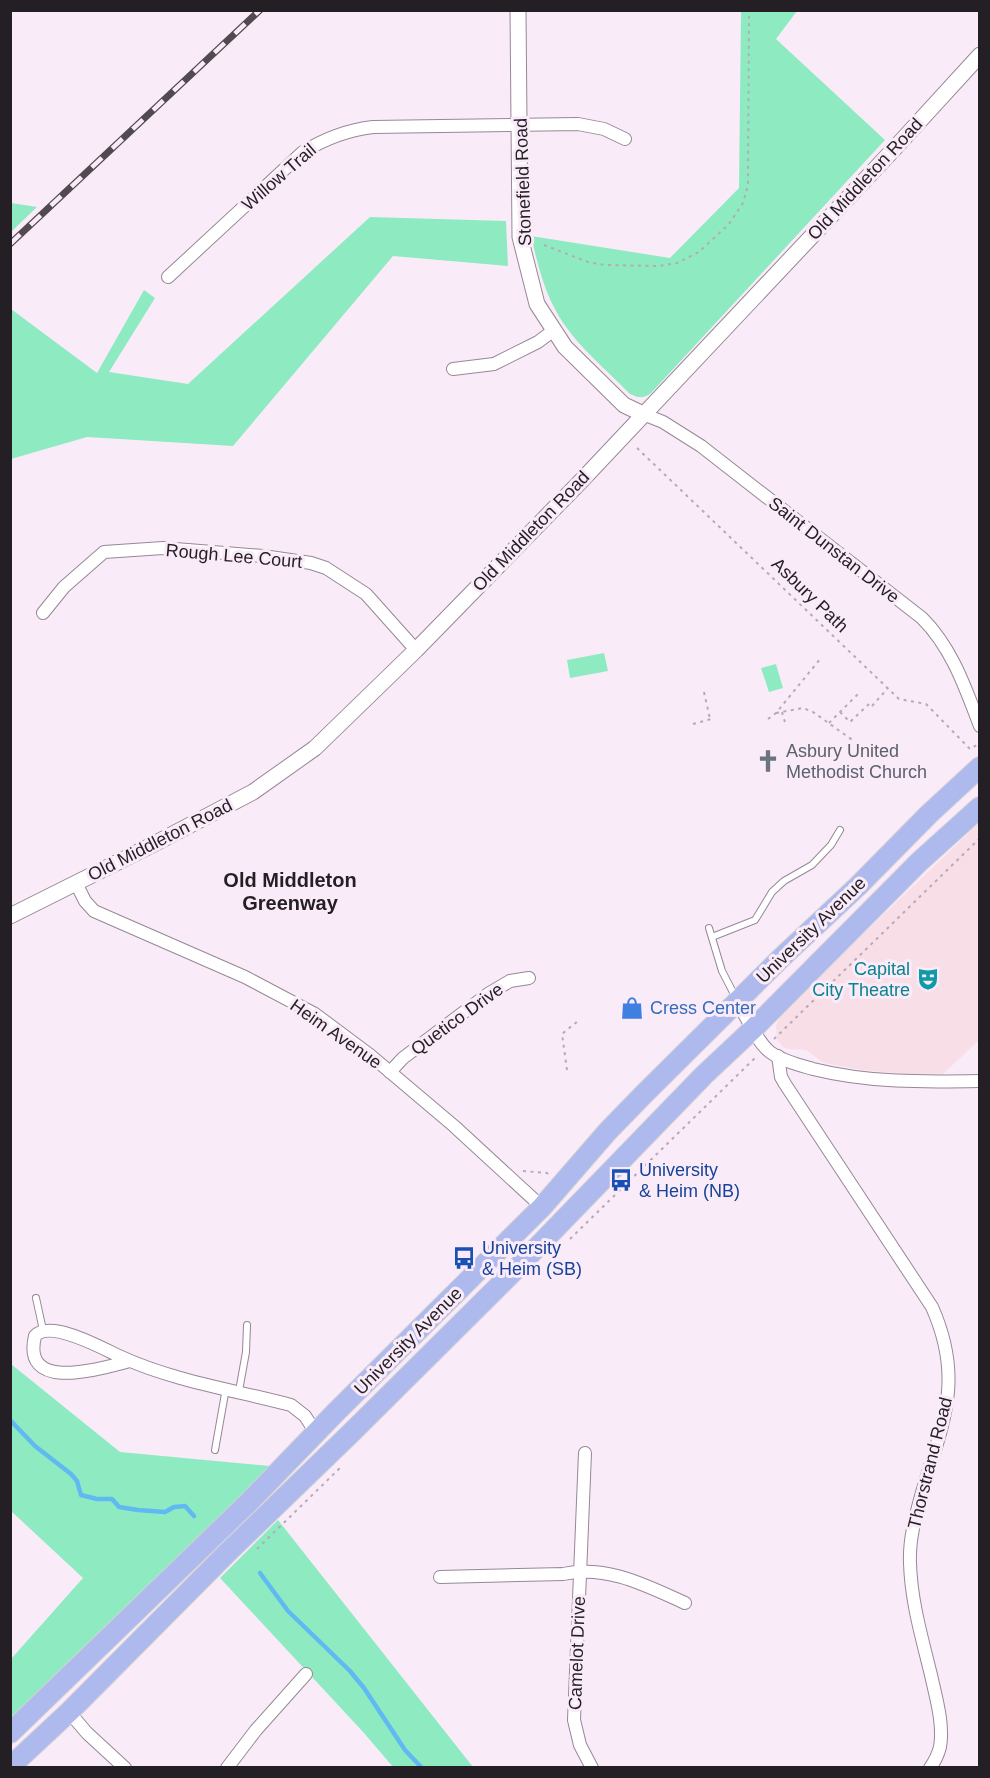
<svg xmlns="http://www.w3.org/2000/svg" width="990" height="1778" font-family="Arial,sans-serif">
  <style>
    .commercial { fill: #f8dfe7 }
    .green { fill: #8eebc1 }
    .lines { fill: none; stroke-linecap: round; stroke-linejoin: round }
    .stream { stroke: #61b9f2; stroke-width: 4.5 }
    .service-casing { stroke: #968895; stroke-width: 8 }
    .minor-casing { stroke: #968895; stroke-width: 14 }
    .tertiary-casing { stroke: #968895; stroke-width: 17 }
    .primary-casing { stroke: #d3d2d3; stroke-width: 22 }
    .path { stroke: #b6aab5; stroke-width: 2; stroke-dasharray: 3 4.5; stroke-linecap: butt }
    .service { stroke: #fff; stroke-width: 6 }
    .minor { stroke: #fff; stroke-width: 12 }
    .tertiary { stroke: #fff; stroke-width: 15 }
    .primary { stroke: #aeb9ee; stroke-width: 20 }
    .rail-casing { stroke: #514a51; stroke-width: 7 }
    .rail { stroke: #faebf9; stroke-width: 4.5; stroke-dasharray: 14; stroke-linecap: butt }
    .labels { text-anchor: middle; stroke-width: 6; stroke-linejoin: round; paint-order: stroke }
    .street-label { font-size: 18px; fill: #241f24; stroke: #faebf9 }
    .worship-label { font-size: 18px; fill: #5b616d; stroke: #faebf9; text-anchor: start }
    .culture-label { font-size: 18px; fill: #0d838f; stroke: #faebf9; text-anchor: end }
    .shop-label { font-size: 18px; fill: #366cbe; stroke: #faebf9; text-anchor: start }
    .transit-label { font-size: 18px; fill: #164399; stroke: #faebf9; text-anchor: start }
    .neighbourhood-label { font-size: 20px; font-weight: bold; fill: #241f24; stroke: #faebf9 }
  </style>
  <rect width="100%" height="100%" fill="#faebf9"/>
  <path class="commercial" d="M979 823V1040L943 1074H906L862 1070 824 1063 806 1050 788 1049 783 1047 777 1039 776 1025 784 1010Z"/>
  <g class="green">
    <path d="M741 11H797L776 39 885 140 651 393C643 399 639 398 630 394 605 368 573 343 556 311 543 288 537 261 531 236L670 258 739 188Z"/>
    <path d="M11 203 37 207 11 232 10 203Z"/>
    <path d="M370 217 506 221 508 266 393 256 233 446 87 437 11 459V309L97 373 144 290 155 298 109 372 188 384Z"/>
    <path d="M604 653 608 671 570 678 567 660Z"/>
    <path d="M776 664 783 688 769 692 761 668Z"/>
    <path d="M11 1364 120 1452 270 1466 230 1511 11 1717V1659L83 1578 11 1511Z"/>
    <path d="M278 1520 473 1767H393L364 1733 220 1578Z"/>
  </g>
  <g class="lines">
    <g class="stream">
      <path d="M10 1420 35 1446 71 1474 77 1481 81 1495 97 1499H112L119 1507 138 1510 165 1512 174 1507 185 1506 194 1516"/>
      <path d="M260 1573 288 1611 350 1671 364 1688 405 1750 422 1768"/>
    </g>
    <g class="service-casing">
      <g id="service">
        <path d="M709 928 722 971 737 1000"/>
        <path d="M712 937 755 920 772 892 784 881 812 865 831 845 840 830"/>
        <path d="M36 1298 43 1330"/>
        <path d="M239 1391 246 1352 247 1325"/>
        <path d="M215 1450 226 1388"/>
      </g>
    </g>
    <g class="minor-casing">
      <g id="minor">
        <path d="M168 277 303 152C326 138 347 130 373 127L578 124 604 129 625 139"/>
        <path d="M453 369 494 364 538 342 554 330"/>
        <path d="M643 414 663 422 701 446 922 618C952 648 965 687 980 726"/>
        <path d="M43 613 64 587 104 552 163 548 263 556 311 563 326 568 366 594 416 650"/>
        <path d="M76 883 85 901 94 911 245 977 315 1014 370 1055 454 1126 542 1207"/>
        <path d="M737 1001C746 1016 757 1042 770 1052 782 1061 799 1065 813 1069 869 1083 923 1082 980 1081"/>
        <path d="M778 1056 781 1077 785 1084 932 1307C965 1381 942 1424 921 1496 915 1518 909 1540 910 1563 911 1601 922 1638 931 1675 936 1698 944 1724 940 1747 938 1755 935 1761 930 1768"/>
        <path d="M390 1072 403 1058 488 994 510 981 529 978"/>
        <path d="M130 1361C102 1368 21 1394 35 1336 50 1319 102 1348 119 1356 173 1381 234 1390 291 1405L305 1416 316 1433"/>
        <path d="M585 1453 574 1720 580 1745 592 1768"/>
        <path d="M440 1577 563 1574C608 1565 645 1585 685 1603"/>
        <path d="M69 1712 87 1733 125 1768"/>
        <path d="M227 1768 256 1730 306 1674"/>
      </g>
    </g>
    <g class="tertiary-casing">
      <g id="tertiary">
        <path d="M518 10 520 237 537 304 565 347 624 405 643 414"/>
        <path d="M10 916 154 844 253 792 315 748 416 650 583 479 894 149 980 55"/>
      </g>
    </g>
    <g class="primary-casing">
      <g id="primary">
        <path d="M10 1733 249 1502 335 1413 542 1207 608 1131 643 1095 781 958 858 886 929 814 980 767"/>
        <path d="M10 1767 69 1712 226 1554 352 1432 514 1271 704 1075 753 1029 919 862 980 807"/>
      </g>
    </g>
    <g class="path">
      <path d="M544 245 588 262 605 265 659 266 677 263 699 252 729 224 743 203 748 185 749 10"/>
      <path d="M637 448 899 699 926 704 970 749 980 743"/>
      <path d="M704 692 710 719"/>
      <path d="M872 706 888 688"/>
      <path d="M782 712 786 726"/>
      <path d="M840 712 850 722 869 704"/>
      <path d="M776 713 803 708 813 712 858 744"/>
      <path d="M768 719 776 713 821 658"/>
      <path d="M829 723 858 694"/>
      <path d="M693 724 711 719"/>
      <path d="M774 1039 980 838"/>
      <path d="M567 1070 562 1034 578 1021"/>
      <path d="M523 1171 547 1173 549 1175"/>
      <path d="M570 1239 757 1056"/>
      <path d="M257 1549 341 1467"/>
    </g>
    <use href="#service" class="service"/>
    <use href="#minor" class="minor"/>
    <use href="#tertiary" class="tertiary"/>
    <use href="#primary" class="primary"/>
    <g class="rail-casing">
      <path id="rail" d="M10 244 260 10"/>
    </g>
    <use href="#rail" class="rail"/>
  </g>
  <defs>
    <g id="church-bare" transform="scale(1.8)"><path d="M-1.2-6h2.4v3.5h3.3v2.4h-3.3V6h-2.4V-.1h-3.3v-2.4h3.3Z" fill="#6b7280" stroke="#faebf9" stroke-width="2.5" paint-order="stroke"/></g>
    <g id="theatre-bare" transform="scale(1.8)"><path d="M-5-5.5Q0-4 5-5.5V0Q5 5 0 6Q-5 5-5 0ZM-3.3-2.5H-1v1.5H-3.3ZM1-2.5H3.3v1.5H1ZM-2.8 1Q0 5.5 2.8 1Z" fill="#0f9aa8" stroke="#faebf9" stroke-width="2.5" paint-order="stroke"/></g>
    <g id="shop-bare" transform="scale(1.8)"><path d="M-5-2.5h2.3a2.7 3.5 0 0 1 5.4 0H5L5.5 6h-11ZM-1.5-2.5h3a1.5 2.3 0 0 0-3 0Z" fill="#3f7fe0" stroke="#faebf9" stroke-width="2.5" paint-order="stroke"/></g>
    <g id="bus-bare" transform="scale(1.8)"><path d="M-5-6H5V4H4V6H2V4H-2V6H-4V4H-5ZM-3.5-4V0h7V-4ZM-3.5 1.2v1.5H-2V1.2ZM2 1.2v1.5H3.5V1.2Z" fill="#1a4fb4" stroke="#faebf9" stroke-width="2.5" paint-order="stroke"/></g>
  </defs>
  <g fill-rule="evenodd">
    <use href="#church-bare" x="768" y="761"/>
    <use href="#theatre-bare" x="928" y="979"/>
    <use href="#shop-bare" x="632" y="1008"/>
    <use href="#bus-bare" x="621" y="1180"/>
    <use href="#bus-bare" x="464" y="1258"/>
  </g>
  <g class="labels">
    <g class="street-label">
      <text transform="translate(279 177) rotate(-41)" y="6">Willow Trail</text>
      <text transform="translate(865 179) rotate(-47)" y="6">Old Middleton Road</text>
      <text transform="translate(523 182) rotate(-92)" y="6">Stonefield Road</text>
      <text transform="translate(531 531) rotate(-46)" y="6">Old Middleton Road</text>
      <text transform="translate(834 550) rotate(38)" y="6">Saint Dunstan Drive</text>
      <text transform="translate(234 556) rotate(5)" y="6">Rough Lee Court</text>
      <text transform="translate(810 595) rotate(44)" y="6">Asbury Path</text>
      <text transform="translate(160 840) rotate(-27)" y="6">Old Middleton Road</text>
      <text transform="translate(811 930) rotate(-44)" y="6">University Avenue</text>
      <text transform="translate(457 1019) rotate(-36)" y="6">Quetico Drive</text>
      <text transform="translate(336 1034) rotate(35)" y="6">Heim Avenue</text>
      <text transform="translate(408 1341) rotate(-45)" y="6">University Avenue</text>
      <text transform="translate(930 1463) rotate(-76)" y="6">Thorstrand Road</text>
      <text transform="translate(577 1653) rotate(-88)" y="6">Camelot Drive</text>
    </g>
    <g class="worship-label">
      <text x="786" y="757">Asbury United<tspan x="786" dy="21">Methodist Church</tspan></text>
    </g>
    <g class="culture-label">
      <text x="910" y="975">Capital<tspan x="910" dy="21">City Theatre</tspan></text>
    </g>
    <g class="shop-label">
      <text x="650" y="1014">Cress Center</text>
    </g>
    <g class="transit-label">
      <text x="639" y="1176">University<tspan x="639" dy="21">&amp; Heim (NB)</tspan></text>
      <text x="482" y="1254">University<tspan x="482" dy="21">&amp; Heim (SB)</tspan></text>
    </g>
    <g class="neighbourhood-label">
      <text x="290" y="887">Old Middleton<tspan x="290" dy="23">Greenway</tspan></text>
    </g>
  </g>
  <rect width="990" height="1778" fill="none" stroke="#241f24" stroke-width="24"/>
</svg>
